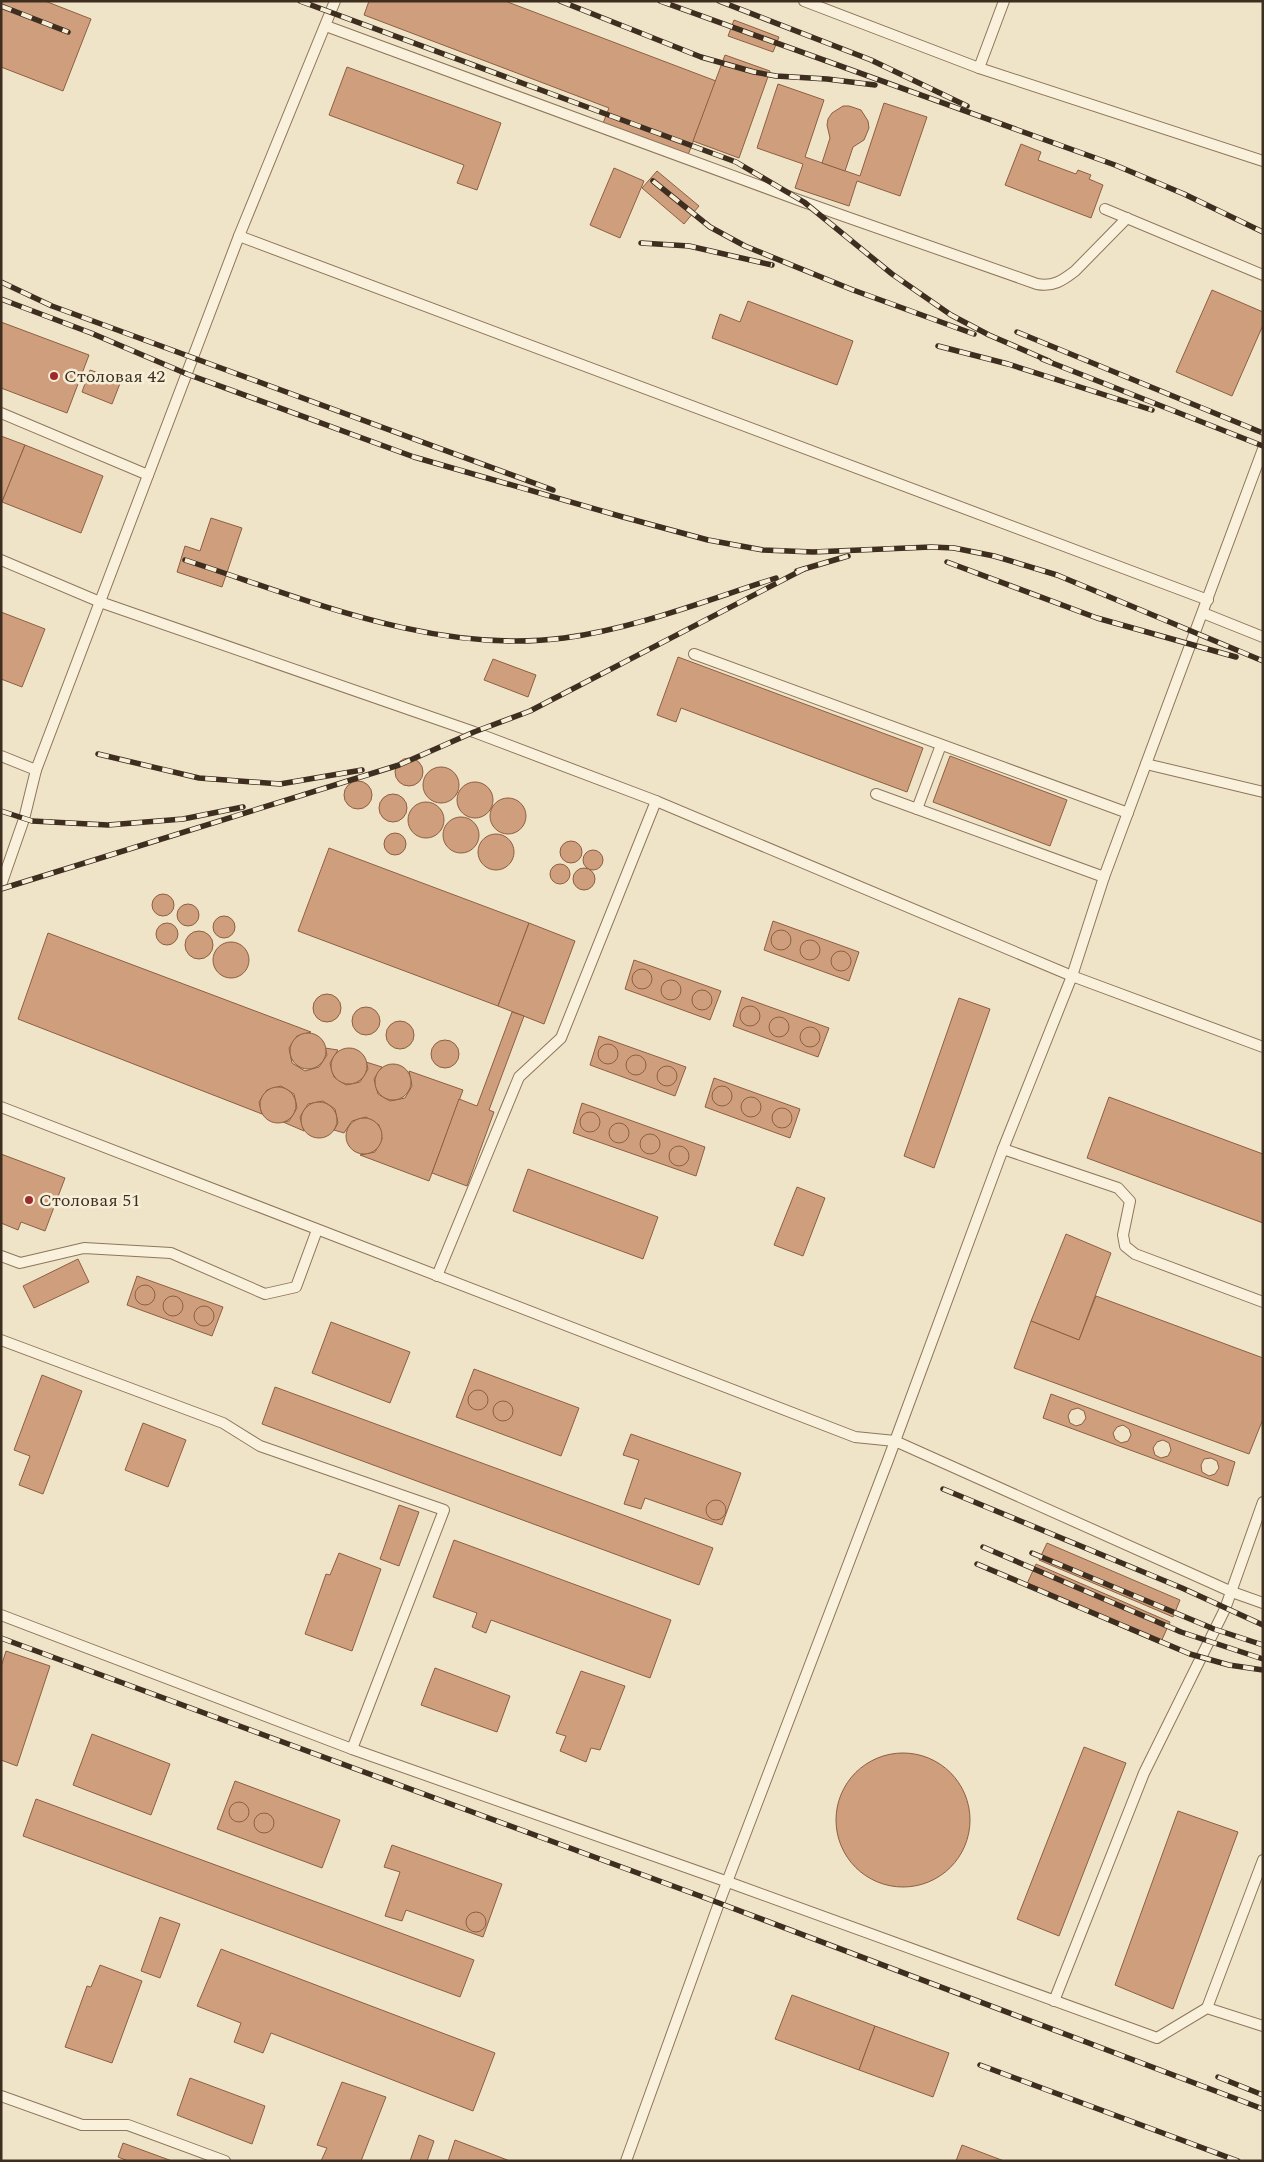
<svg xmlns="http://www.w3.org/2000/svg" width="1264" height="2162" font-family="Spectral,serif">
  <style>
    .building { fill: #cf9f7d; stroke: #8d5f41; fill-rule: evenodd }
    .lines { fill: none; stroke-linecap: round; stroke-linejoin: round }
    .lane-casing { stroke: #8d765c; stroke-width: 12 }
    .lane { stroke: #faf1dc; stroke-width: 10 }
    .rail-casing { stroke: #3d2e20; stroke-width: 5.5 }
    .rail { stroke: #f7eed8; stroke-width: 4; stroke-dasharray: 11; stroke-linecap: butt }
    .poi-dot { fill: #9e2a2b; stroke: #f7eed8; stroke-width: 2 }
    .labels { text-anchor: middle; stroke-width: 5; stroke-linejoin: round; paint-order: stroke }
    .poi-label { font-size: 18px; fill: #3d2e20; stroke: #f7eed8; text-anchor: start }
  </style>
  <rect width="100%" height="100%" fill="#f0e4c8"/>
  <g class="building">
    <path d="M1 1H45L91 19 63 91 1 67Z"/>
    <path d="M369 1H505L716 81 685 163 600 131 609 108 364 15Z"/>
    <path d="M734 20 779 37 773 52 728 36Z"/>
    <path d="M725 55 770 71 739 158 693 141Z"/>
    <path d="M347 67 501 123 477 190 457 183 464 165 329 115Z"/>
    <path d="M778 84 824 100 805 157 860 176 884 103 927 117 900 196 857 181 849 206 795 188 803 164 757 148Z"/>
    <path d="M843 106H849L861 110 868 121 869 128 864 140 853 147 845 171 822 163 830 138 827 125 828 119 832 113Z"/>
    <path d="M1021 144 1041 152 1038 160 1076 174 1078 170 1091 175 1089 179 1103 185 1091 218 1005 185Z"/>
    <path d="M614 168 644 181 620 238 590 225Z"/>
    <path d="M657 171 699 206 684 224 642 188Z"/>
    <path d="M1212 290 1263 312V325L1232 396 1176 372Z"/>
    <path d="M748 301 853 341 837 385 712 338 720 314 740 322Z"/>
    <path d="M1 322 89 355 67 413 1 388Z"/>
    <path d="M90 370 121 381 112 404 82 392Z"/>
    <path d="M1 436 25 445 2 502H1Z"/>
    <path d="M25 445 103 476 81 533 2 502Z"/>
    <path d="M211 518 242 528 222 587 177 572 185 546 200 551Z"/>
    <path d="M1 612 45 629 22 687 1 679Z"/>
    <path d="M678 657 923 748 907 792 681 708 676 722 657 715Z"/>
    <path d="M493 659 536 675 528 697 484 680Z"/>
    <path d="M950 756 1067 800 1050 846 933 802Z"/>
    <circle cx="409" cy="772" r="14"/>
    <circle cx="441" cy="785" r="18"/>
    <circle cx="358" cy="795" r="14"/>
    <circle cx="475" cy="800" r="18"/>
    <circle cx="393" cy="808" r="14"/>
    <circle cx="508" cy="816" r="18"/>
    <circle cx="426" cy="820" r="18"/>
    <circle cx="461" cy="835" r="18"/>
    <circle cx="395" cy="844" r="11"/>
    <circle cx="496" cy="852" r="18"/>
    <circle cx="571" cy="852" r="11"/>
    <path d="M329 848 529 923 498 1006 298 931Z"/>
    <circle cx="593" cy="860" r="10"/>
    <circle cx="560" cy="874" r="10"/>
    <circle cx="584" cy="879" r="11"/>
    <circle cx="163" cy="905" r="11"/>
    <circle cx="188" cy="915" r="11"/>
    <circle cx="224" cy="927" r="11"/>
    <path d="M773 921 859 952 849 981 764 950Z"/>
    <path d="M529 923 575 941 544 1024 498 1006Z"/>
    <circle cx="167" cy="934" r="11"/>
    <circle cx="781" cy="940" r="10"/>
    <circle cx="199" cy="945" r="14"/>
    <path d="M48 933 311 1032 297 1036 289 1048 292 1063 305 1071 319 1067 327 1055 325 1048 338 1050 330 1063 334 1077 346 1085 360 1082 368 1069 366 1062 382 1067 374 1079 378 1094 390 1101 405 1098 412 1086 409 1071 463 1090 429 1181 360 1155 375 1152 382 1139 379 1125 366 1117 352 1121 344 1133 334 1130 338 1123 335 1109 323 1101 308 1104 300 1117 304 1131 283 1122 289 1121 297 1108 294 1094 281 1086 267 1090 259 1102 262 1114 18 1019Z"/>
    <circle cx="810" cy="950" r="10"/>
    <circle cx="231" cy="960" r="18"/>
    <circle cx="841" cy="961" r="10"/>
    <path d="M634 960 721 991 710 1020 625 989Z"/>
    <circle cx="642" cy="979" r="10"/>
    <circle cx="671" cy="990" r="10"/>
    <circle cx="702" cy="1000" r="10"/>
    <circle cx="327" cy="1008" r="14"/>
    <path d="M742 997 829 1028 818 1057 733 1026Z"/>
    <path d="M959 998 990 1009 934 1168 904 1156Z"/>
    <circle cx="750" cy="1016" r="10"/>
    <circle cx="366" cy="1021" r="14"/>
    <path d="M512 1012 524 1016 489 1110 494 1112 467 1186 432 1173 459 1099 477 1106Z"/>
    <circle cx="779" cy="1027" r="10"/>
    <circle cx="400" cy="1035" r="14"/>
    <circle cx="810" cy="1037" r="10"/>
    <circle cx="308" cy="1051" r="18"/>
    <path d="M599 1036 686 1067 675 1096 590 1065Z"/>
    <circle cx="445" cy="1054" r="14"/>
    <circle cx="608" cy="1054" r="10"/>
    <circle cx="349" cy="1066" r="18"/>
    <circle cx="636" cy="1065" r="10"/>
    <circle cx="393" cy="1082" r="18"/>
    <circle cx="667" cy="1076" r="10"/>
    <path d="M714 1078 800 1109 790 1138 705 1107Z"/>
    <circle cx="722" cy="1096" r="10"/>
    <circle cx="278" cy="1105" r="18"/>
    <circle cx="751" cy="1107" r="10"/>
    <path d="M1109 1097 1263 1154V1223L1087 1158Z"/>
    <circle cx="319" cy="1120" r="18"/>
    <path d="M582 1103 705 1147 696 1176 573 1133Z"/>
    <circle cx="782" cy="1118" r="10"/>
    <circle cx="590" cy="1122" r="10"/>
    <circle cx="364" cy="1136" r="18"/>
    <circle cx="619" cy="1133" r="10"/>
    <circle cx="650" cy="1144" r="10"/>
    <circle cx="679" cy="1156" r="10"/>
    <path d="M1 1154 65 1178 45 1231 21 1222 18 1230 1 1223Z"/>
    <path d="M528 1169 658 1217 643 1259 513 1211Z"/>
    <path d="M797 1187 825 1198 803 1256 774 1245Z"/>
    <path d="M1066 1234 1111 1253 1079 1340 1031 1321Z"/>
    <path d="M78 1259 89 1282 34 1308 23 1286Z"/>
    <path d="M137 1276 223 1307 212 1336 127 1305Z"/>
    <circle cx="145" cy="1295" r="10"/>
    <circle cx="173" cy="1306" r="10"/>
    <path d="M1096 1296 1263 1358V1419L1249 1454 1014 1368 1031 1321 1079 1340Z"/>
    <circle cx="204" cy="1316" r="10"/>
    <path d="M331 1322 410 1352 390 1403 312 1373Z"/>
    <path d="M474 1369 579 1408 561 1456 456 1417Z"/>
    <path d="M42 1375 82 1391 43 1494 19 1485 30 1456 14 1450Z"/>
    <path d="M275 1387 713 1548 699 1585 262 1424Z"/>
    <circle cx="478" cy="1400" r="10"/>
    <path d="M1051 1394 1235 1462 1228 1486 1043 1418ZM1078 1408 1084 1411 1086 1418 1082 1424 1076 1426 1070 1423 1068 1416 1071 1410ZM1123 1425 1129 1429 1131 1435 1128 1441 1121 1443 1115 1439 1113 1433 1117 1427ZM1163 1440 1169 1443 1171 1450 1168 1456 1161 1458 1155 1455 1153 1448 1157 1442ZM1211 1458 1217 1461 1219 1468 1215 1474 1209 1476 1202 1472 1201 1465 1204 1459Z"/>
    <circle cx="503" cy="1411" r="10"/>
    <path d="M143 1423 186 1440 168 1487 125 1470Z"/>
    <path d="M631 1434 741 1473 722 1525 645 1498 641 1509 624 1504 639 1460 623 1455Z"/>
    <circle cx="716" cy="1510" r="10"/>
    <path d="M399 1505 419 1512 399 1566 380 1559Z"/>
    <path d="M454 1540 671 1620 650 1678 491 1620 486 1633 472 1627 477 1613 433 1597Z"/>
    <path d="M1047 1543 1180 1600 1173 1617 1039 1560Z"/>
    <path d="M339 1553 381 1569 352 1651 305 1634 326 1574 330 1575Z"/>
    <path d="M1036 1564 1170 1622 1160 1644 1026 1586Z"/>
    <path d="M6 1651 50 1666 17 1766 1 1760V1667Z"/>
    <path d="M435 1668 510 1696 497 1732 421 1705Z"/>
    <path d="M581 1671 625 1686 600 1750 591 1748 586 1762 560 1751 566 1736 556 1733Z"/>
    <path d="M92 1734 170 1764 151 1815 73 1785Z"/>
    <path d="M1084 1747 1126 1763 1059 1936 1017 1919Z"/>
    <circle cx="903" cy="1820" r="67"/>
    <path d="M235 1781 340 1820 322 1868 217 1829Z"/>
    <path d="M36 1799 474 1960 460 1997 23 1836Z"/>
    <circle cx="239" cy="1812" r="10"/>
    <path d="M1178 1811 1238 1832 1173 2009 1115 1985Z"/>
    <circle cx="264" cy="1823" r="10"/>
    <path d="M392 1845 502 1884 483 1937 406 1910 402 1921 385 1916 400 1872 384 1867Z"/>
    <circle cx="476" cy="1922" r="10"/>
    <path d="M160 1917 180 1924 160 1978 141 1971Z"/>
    <path d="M221 1949 495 2053 473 2111 271 2033 263 2053 234 2042 241 2023 197 2006Z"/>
    <path d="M100 1965 142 1981 112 2063 65 2047 87 1986 91 1987Z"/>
    <path d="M792 1995 875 2026 859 2070 775 2039Z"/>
    <path d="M875 2026 949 2053 933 2097 859 2070Z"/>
    <path d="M190 2078 265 2106 252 2144 177 2115Z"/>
    <path d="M342 2082 386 2097 361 2161H321L327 2148 317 2145Z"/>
    <path d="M419 2135 434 2141 427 2161H410Z"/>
    <path d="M455 2140 510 2161H448Z"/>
    <path d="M123 2143 172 2161H128L118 2157Z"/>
    <path d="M962 2145 1004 2161H956Z"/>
  </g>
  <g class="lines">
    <g class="lane-casing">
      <g id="lane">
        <path d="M804 1 979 68"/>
        <path d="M1004 1 979 68 1263 161"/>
        <path d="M326 26 804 202 1037 284C1053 287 1062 281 1075 271L1127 218"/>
        <path d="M1105 209 1263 275"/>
        <path d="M239 236 1208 600"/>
        <path d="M1 413 148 475"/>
        <path d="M1 560 100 602 474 732 656 801 1072 976 1263 1047"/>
        <path d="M1203 613 1263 637"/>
        <path d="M694 654 1128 813"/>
        <path d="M1 756 36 770"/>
        <path d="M1146 764 1263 792"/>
        <path d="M876 794 1104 877"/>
        <path d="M917 809 941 745"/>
        <path d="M1 885 24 819 36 770 239 236 335 1"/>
        <path d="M1 1107 855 1437 895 1441 1232 1592 1263 1603"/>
        <path d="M1003 1149 1118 1188 1130 1201 1123 1235 1125 1246 1135 1254 1263 1302"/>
        <path d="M1 1256 20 1263 84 1248 171 1253 265 1294 296 1287 317 1230"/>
        <path d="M437 1276 519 1077 561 1038 656 801"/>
        <path d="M1 1340 223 1423 260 1446 444 1510 352 1749"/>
        <path d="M1 1615 352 1749 728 1882 1157 2038 1207 2008 1263 2026"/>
        <path d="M1054 2001 1144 1773 1225 1609 1263 1502"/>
        <path d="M1207 2008 1263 1860"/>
        <path d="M1 2096 82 2125H128L225 2161"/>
        <path d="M626 2161 719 1903 888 1460 1003 1149 1072 976 1104 877 1263 449"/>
      </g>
    </g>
    <use href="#lane" class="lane"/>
    <g class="rail-casing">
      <g id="rail">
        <path d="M300 1 736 162 804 202 892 274 951 315 989 335 1049 361"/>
        <path d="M560 1 701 57 754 72 776 76 827 79 875 85"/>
        <path d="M660 1 1115 165 1184 194 1263 232"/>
        <path d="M719 1 871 60 967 106"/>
        <path d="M1 6 68 32"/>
        <path d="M653 181 710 227 745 246 853 290 974 334"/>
        <path d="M641 243 689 246 772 265"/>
        <path d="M1 282 52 306 553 490"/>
        <path d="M1 299 91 333 187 374 414 457 623 517 708 540 763 550 813 552 931 547 954 548 994 556 1057 575 1263 661"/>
        <path d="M1017 332 1263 433"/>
        <path d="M938 346 1008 364 1152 410"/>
        <path d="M1042 359 1263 446"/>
        <path d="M185 560C306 599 434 655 564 638 637 628 707 600 776 578"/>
        <path d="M947 562 1097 618 1236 657"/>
        <path d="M797 571 848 556"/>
        <path d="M98 754 199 778 280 784 362 770"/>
        <path d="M1 811 32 821 108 825 183 819 243 807"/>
        <path d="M1 889 399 765 474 732 530 711 804 569"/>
        <path d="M943 1489 1182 1588 1263 1625"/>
        <path d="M983 1547 1181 1632 1263 1659"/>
        <path d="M1032 1553 1214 1629 1263 1645"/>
        <path d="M977 1564 1190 1654 1229 1665 1263 1670"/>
        <path d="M1 1638 719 1903 1263 2109"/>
        <path d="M980 2065 1238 2161"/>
        <path d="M1218 2077 1263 2095"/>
      </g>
    </g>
    <use href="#rail" class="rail"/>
  </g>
  <g class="poi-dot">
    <circle cx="54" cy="376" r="5"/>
    <circle cx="29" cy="1200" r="5"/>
  </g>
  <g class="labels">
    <g class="poi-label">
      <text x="64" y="382">Столовая 42</text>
      <text x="39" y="1206">Столовая 51</text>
    </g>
  </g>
  <rect width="1264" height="2162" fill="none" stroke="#3d2e20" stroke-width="5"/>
</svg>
